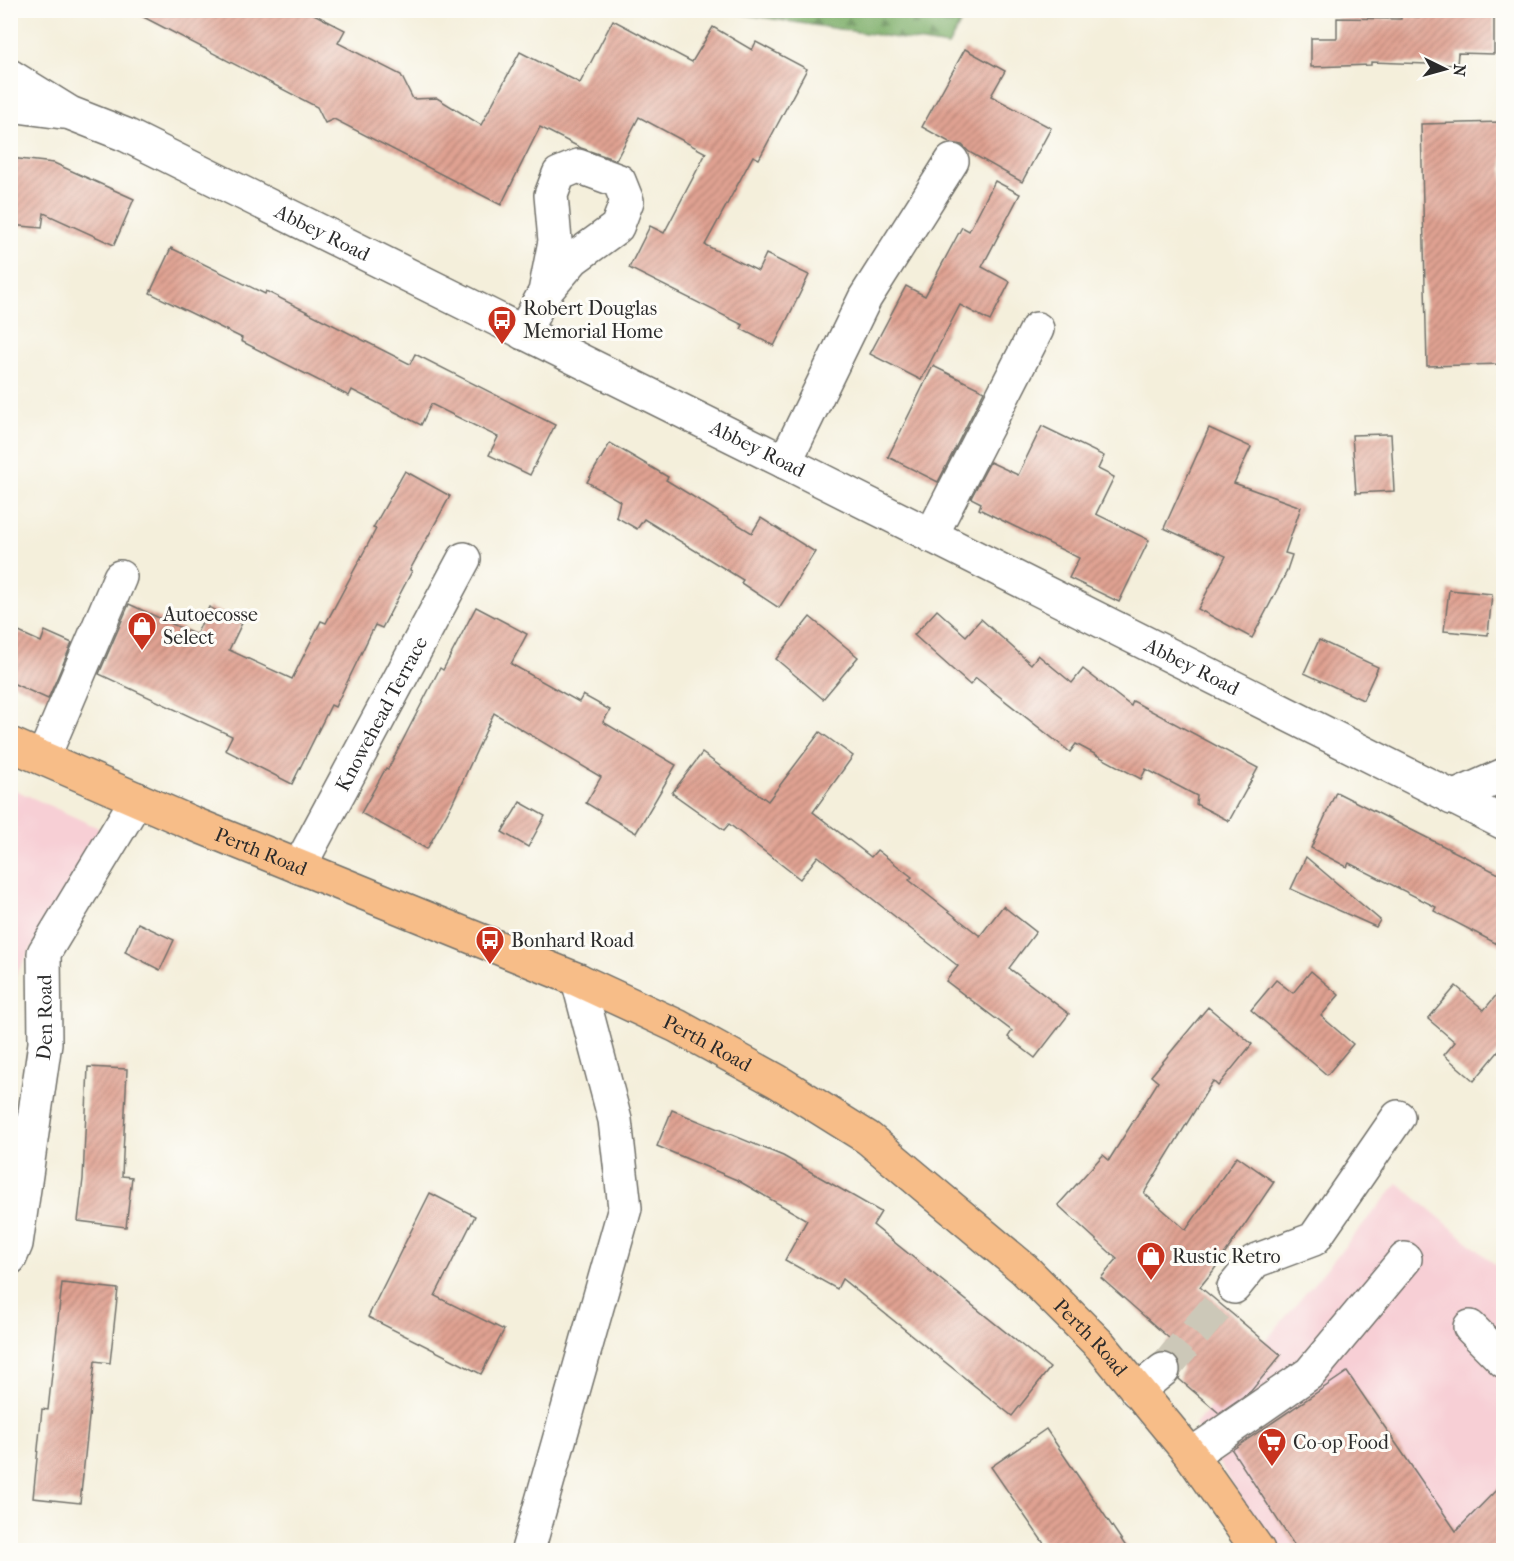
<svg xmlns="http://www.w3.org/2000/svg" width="1514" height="1561" font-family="'IM FELL French Canon',serif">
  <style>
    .built { fill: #f7cfd5 }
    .forest { fill: url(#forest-firs); stroke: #536c4a; stroke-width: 1.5 }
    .building { fill: url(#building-hatch) }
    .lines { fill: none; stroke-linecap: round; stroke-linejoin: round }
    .minor-tunnel { stroke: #ccc8b8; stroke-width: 33; stroke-dasharray: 33 16; stroke-linecap: butt }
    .minor-casing { stroke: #717069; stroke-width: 36 }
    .major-casing { stroke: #717069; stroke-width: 36 }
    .minor { stroke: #fff; stroke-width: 33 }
    .major { stroke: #f7bd88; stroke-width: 33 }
    .labels { text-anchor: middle; stroke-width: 6; stroke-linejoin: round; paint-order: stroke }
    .street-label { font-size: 20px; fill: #2b2b2b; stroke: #fdfcf7 }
    .poi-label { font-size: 20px; fill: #2b2b2b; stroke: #fdfcf7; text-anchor: start }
  </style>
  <defs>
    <pattern id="forest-firs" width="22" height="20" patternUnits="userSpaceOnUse" patternTransform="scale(1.5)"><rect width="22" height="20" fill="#7bad68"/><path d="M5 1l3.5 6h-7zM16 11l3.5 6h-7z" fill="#658d56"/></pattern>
    <pattern id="building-hatch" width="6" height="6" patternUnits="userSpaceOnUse" patternTransform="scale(1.5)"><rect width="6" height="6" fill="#e0a292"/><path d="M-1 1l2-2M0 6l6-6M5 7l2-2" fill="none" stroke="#b68477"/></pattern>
  </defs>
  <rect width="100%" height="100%" fill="#fdfcf7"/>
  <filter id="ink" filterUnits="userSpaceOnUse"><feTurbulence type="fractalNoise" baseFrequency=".0167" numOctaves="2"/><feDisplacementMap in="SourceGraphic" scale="12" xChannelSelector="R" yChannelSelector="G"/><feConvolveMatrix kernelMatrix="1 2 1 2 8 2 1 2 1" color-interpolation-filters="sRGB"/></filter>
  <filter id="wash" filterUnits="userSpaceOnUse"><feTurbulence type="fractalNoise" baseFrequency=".008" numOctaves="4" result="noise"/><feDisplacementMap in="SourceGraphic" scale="24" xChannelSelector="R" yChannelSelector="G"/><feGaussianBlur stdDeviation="1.35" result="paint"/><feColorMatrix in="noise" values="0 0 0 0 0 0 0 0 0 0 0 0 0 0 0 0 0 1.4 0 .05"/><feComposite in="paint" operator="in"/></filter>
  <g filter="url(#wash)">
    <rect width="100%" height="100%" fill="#f4efdb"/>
    <g class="built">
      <path d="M11 788 101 829 11 983Z"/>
      <path d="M1398 1183 1503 1271V1550H1273L1195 1425Z"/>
    </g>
    <path class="forest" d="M722 11H953L961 22 948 46Z"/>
    <g id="blocks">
      <g class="building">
        <path d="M130 10H306L345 30 338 43 401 75 413 99 437 98 481 125 520 52 580 83 613 20 692 62 713 27 752 50 756 42 807 69 759 159 753 156 705 245 758 271 766 254 809 275 774 346 741 329 743 325 629 268 650 226 664 233 706 153 639 117 616 160 581 148 540 127 501 205 334 119 325 123 317 107Z"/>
        <path d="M1421 10 1494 11V54L1458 53 1457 65 1371 62V65L1311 67V38H1337V18L1401 19V16L1421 17Z"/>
        <path d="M965 49 1005 71 991 96 1051 128 1022 182 969 152 962 145 951 143 922 127Z"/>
        <path d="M1503 122V364L1427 366 1421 124Z"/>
        <path d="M10 158 54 163 134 199 114 245 44 213 42 228 10 225Z"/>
        <path d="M995 181 1020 194 982 267 1010 282 990 321 960 305 921 380 870 354 906 286 925 296 962 227 969 231Z"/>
        <path d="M171 248 265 294 266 291 410 364 415 354 555 425 530 475 489 455 498 437 431 404 421 425 352 390 349 396 241 341 242 338 150 293Z"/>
        <path d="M933 366 984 391 938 482 888 457Z"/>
        <path d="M1042 426 1104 456 1098 469 1114 477 1096 514 1149 540 1119 602 1069 578 1079 558 979 509 981 503 971 498 990 462 1018 475Z"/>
        <path d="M1209 428 1251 447 1234 483 1301 507 1285 553 1292 555 1286 573 1252 638 1198 609 1226 556 1164 528Z"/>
        <path d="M1385 434H1391L1394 491 1356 493 1352 435Z"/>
        <path d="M610 443 668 477 666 480 752 533 761 518 815 552 779 608 741 583 743 580 644 519 637 529 616 517 620 501 587 482Z"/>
        <path d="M405 471 450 496 410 570 412 571 382 628 375 625 335 707 331 705 292 784 225 750 232 736 99 674 129 604 196 635 209 607 242 623 229 650 292 679 321 621 326 623 376 529 373 528Z"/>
        <path d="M1449 590 1492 594 1488 635 1444 631Z"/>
        <path d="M476 607 527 634 511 664 579 702 583 695 610 710 603 722 676 765 636 833 586 803 601 777 494 713 452 804 427 849 361 813 386 768 388 769 440 668 443 670Z"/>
        <path d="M937 610 966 636 981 619 1031 664 1038 655 1072 683 1083 669 1131 706 1133 701 1258 768 1229 821 1196 804 1197 796 1146 769 1141 779 1076 744 1070 752 976 678 970 685 914 635Z"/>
        <path d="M810 617 858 657 823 699 776 659Z"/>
        <path d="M10 628 41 642 45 631 72 643 48 699 10 682Z"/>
        <path d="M1319 640 1378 667 1363 700 1304 673Z"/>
        <path d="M820 732 853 756 813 812 871 857 877 850 912 877 909 880 980 936 1003 906 1036 932 1009 968 1069 1014 1035 1058 1008 1037 1012 1031 946 981 958 966 818 856 800 879 729 824 724 830 672 793 702 753 768 801Z"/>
        <path d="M1336 792 1503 876V947L1434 911 1436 907 1349 863 1347 867 1311 848Z"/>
        <path d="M520 802 545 816 528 847 502 832Z"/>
        <path d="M1306 857 1380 920 1376 927 1291 889Z"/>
        <path d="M138 923 174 940 160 970 125 952Z"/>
        <path d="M1311 971 1339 995 1321 1016 1353 1044 1327 1075 1251 1010 1276 980 1293 993Z"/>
        <path d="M1456 986 1484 1010 1503 987V1046L1474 1081 1444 1055 1455 1042 1428 1019Z"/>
        <path d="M1208 1007 1252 1044 1218 1086 1213 1081 1144 1193 1186 1230 1237 1156 1274 1182 1213 1271 1200 1287 1281 1355 1251 1391 1219 1413 1179 1379 1182 1368 1177 1358 1169 1352H1160L1170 1339 1101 1278 1117 1259 1058 1205 1103 1155 1109 1160 1158 1082 1151 1076Z"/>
        <path d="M88 1067 127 1069 122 1176 132 1177 126 1227 78 1221 83 1179Z"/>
        <path d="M672 1110 783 1156 881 1212 873 1225 1050 1368 1012 1416 842 1279 837 1289 785 1260 807 1220 737 1180 657 1146Z"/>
        <path d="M430 1193 475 1216 435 1296 504 1330 481 1374 368 1317Z"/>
        <path d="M62 1283 118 1289 110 1363 95 1361 80 1503 33 1498 42 1409 48 1410Z"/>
        <path d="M1347 1372 1456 1531 1503 1483V1551H1298L1232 1450Z"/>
        <path d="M1046 1429 1129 1551H1049L991 1467Z"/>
      </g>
    </g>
  </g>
  <g filter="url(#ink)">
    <use href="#blocks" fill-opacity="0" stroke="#717069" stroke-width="1.5"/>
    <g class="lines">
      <path class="minor-tunnel" d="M1163 1370 1234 1287"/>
      <g class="minor-casing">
        <g id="minor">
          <path id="s1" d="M10 76 70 113 126 135 785 462 1504 823"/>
          <path d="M10 105 62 112"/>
          <path d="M523 333 545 292 555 241 551 195 559 174 578 166 619 181 627 201 617 227 573 259 545 292"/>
          <path d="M785 462 865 298 952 161"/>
          <path d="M931 536 1037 329"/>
          <path d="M43 758 120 577"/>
          <path d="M1452 798 1504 775"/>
          <path id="s2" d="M299 867 464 559"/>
          <path id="s3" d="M10 1258 16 1244 45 1043 44 953 137 799"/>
          <path d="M1234 1287 1255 1261 1314 1239 1398 1117"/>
          <path d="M1470 1327 1504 1361"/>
          <path d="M1137 1391 1163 1370"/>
          <path d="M1191 1455 1310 1373 1405 1259"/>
          <path d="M528 1550 625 1208 615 1120 578 980"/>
        </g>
      </g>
      <g class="major-casing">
        <g id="major">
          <path id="s4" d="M10 744 194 824 578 980 677 1026 777 1081 868 1138 1024 1269 1101 1346 1191 1455 1258 1550"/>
        </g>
      </g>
      <use href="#minor" class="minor"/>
      <use href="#major" class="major"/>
    </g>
  </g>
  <defs>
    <g id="bus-pin" transform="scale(1.5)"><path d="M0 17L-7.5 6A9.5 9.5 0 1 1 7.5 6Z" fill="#c8321e" stroke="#fdfcf7"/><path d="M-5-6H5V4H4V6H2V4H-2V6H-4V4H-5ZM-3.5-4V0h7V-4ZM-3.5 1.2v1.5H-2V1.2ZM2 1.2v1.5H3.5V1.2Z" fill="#fff"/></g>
    <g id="shop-pin" transform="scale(1.5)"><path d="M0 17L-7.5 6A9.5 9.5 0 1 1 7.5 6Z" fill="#c8321e" stroke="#fdfcf7"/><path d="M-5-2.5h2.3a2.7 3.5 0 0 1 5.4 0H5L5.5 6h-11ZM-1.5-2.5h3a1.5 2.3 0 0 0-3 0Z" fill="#fff"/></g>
    <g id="supermarket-pin" transform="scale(1.5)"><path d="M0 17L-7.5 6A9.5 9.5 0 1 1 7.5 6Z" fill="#c8321e" stroke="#fdfcf7"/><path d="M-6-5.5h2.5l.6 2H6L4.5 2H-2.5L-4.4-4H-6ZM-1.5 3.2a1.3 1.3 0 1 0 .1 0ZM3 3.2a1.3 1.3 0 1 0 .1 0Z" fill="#fff"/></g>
  </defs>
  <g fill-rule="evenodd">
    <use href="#bus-pin" x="502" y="320"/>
    <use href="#shop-pin" x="142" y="626"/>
    <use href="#bus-pin" x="490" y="940"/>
    <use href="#shop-pin" x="1151" y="1256"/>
    <use href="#supermarket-pin" x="1272" y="1442"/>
  </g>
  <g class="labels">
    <g class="street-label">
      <text dy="7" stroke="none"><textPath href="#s1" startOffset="350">Abbey Road</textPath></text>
      <text dy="7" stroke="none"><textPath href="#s1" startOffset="836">Abbey Road</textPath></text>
      <text dy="7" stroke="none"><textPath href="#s1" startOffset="1322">Abbey Road</textPath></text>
      <text dy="7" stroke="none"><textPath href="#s2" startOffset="174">Knowehead Terrace</textPath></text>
      <text dy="7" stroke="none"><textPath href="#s4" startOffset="273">Perth Road</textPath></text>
      <text dy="7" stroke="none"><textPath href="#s3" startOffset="244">Den Road</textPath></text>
      <text dy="7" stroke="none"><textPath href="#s4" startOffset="759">Perth Road</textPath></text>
      <text dy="7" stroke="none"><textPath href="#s4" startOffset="1245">Perth Road</textPath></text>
    </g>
    <g class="poi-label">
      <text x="523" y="315">Robert Douglas<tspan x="523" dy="23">Memorial Home</tspan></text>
      <text x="163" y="621">Autoecosse<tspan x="163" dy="23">Select</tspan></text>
      <text x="511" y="947">Bonhard Road</text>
      <text x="1172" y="1263">Rustic Retro</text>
      <text x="1293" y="1449">Co-op Food</text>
    </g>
  </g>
  <rect width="1514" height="1561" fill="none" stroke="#fdfcf7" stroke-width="36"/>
  <g transform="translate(1445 69) rotate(95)" stroke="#fdfcf7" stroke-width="4.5" paint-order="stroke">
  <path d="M0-4.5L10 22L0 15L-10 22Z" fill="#2b2b2b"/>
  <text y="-9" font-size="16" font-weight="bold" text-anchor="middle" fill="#2b2b2b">N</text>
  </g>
</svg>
